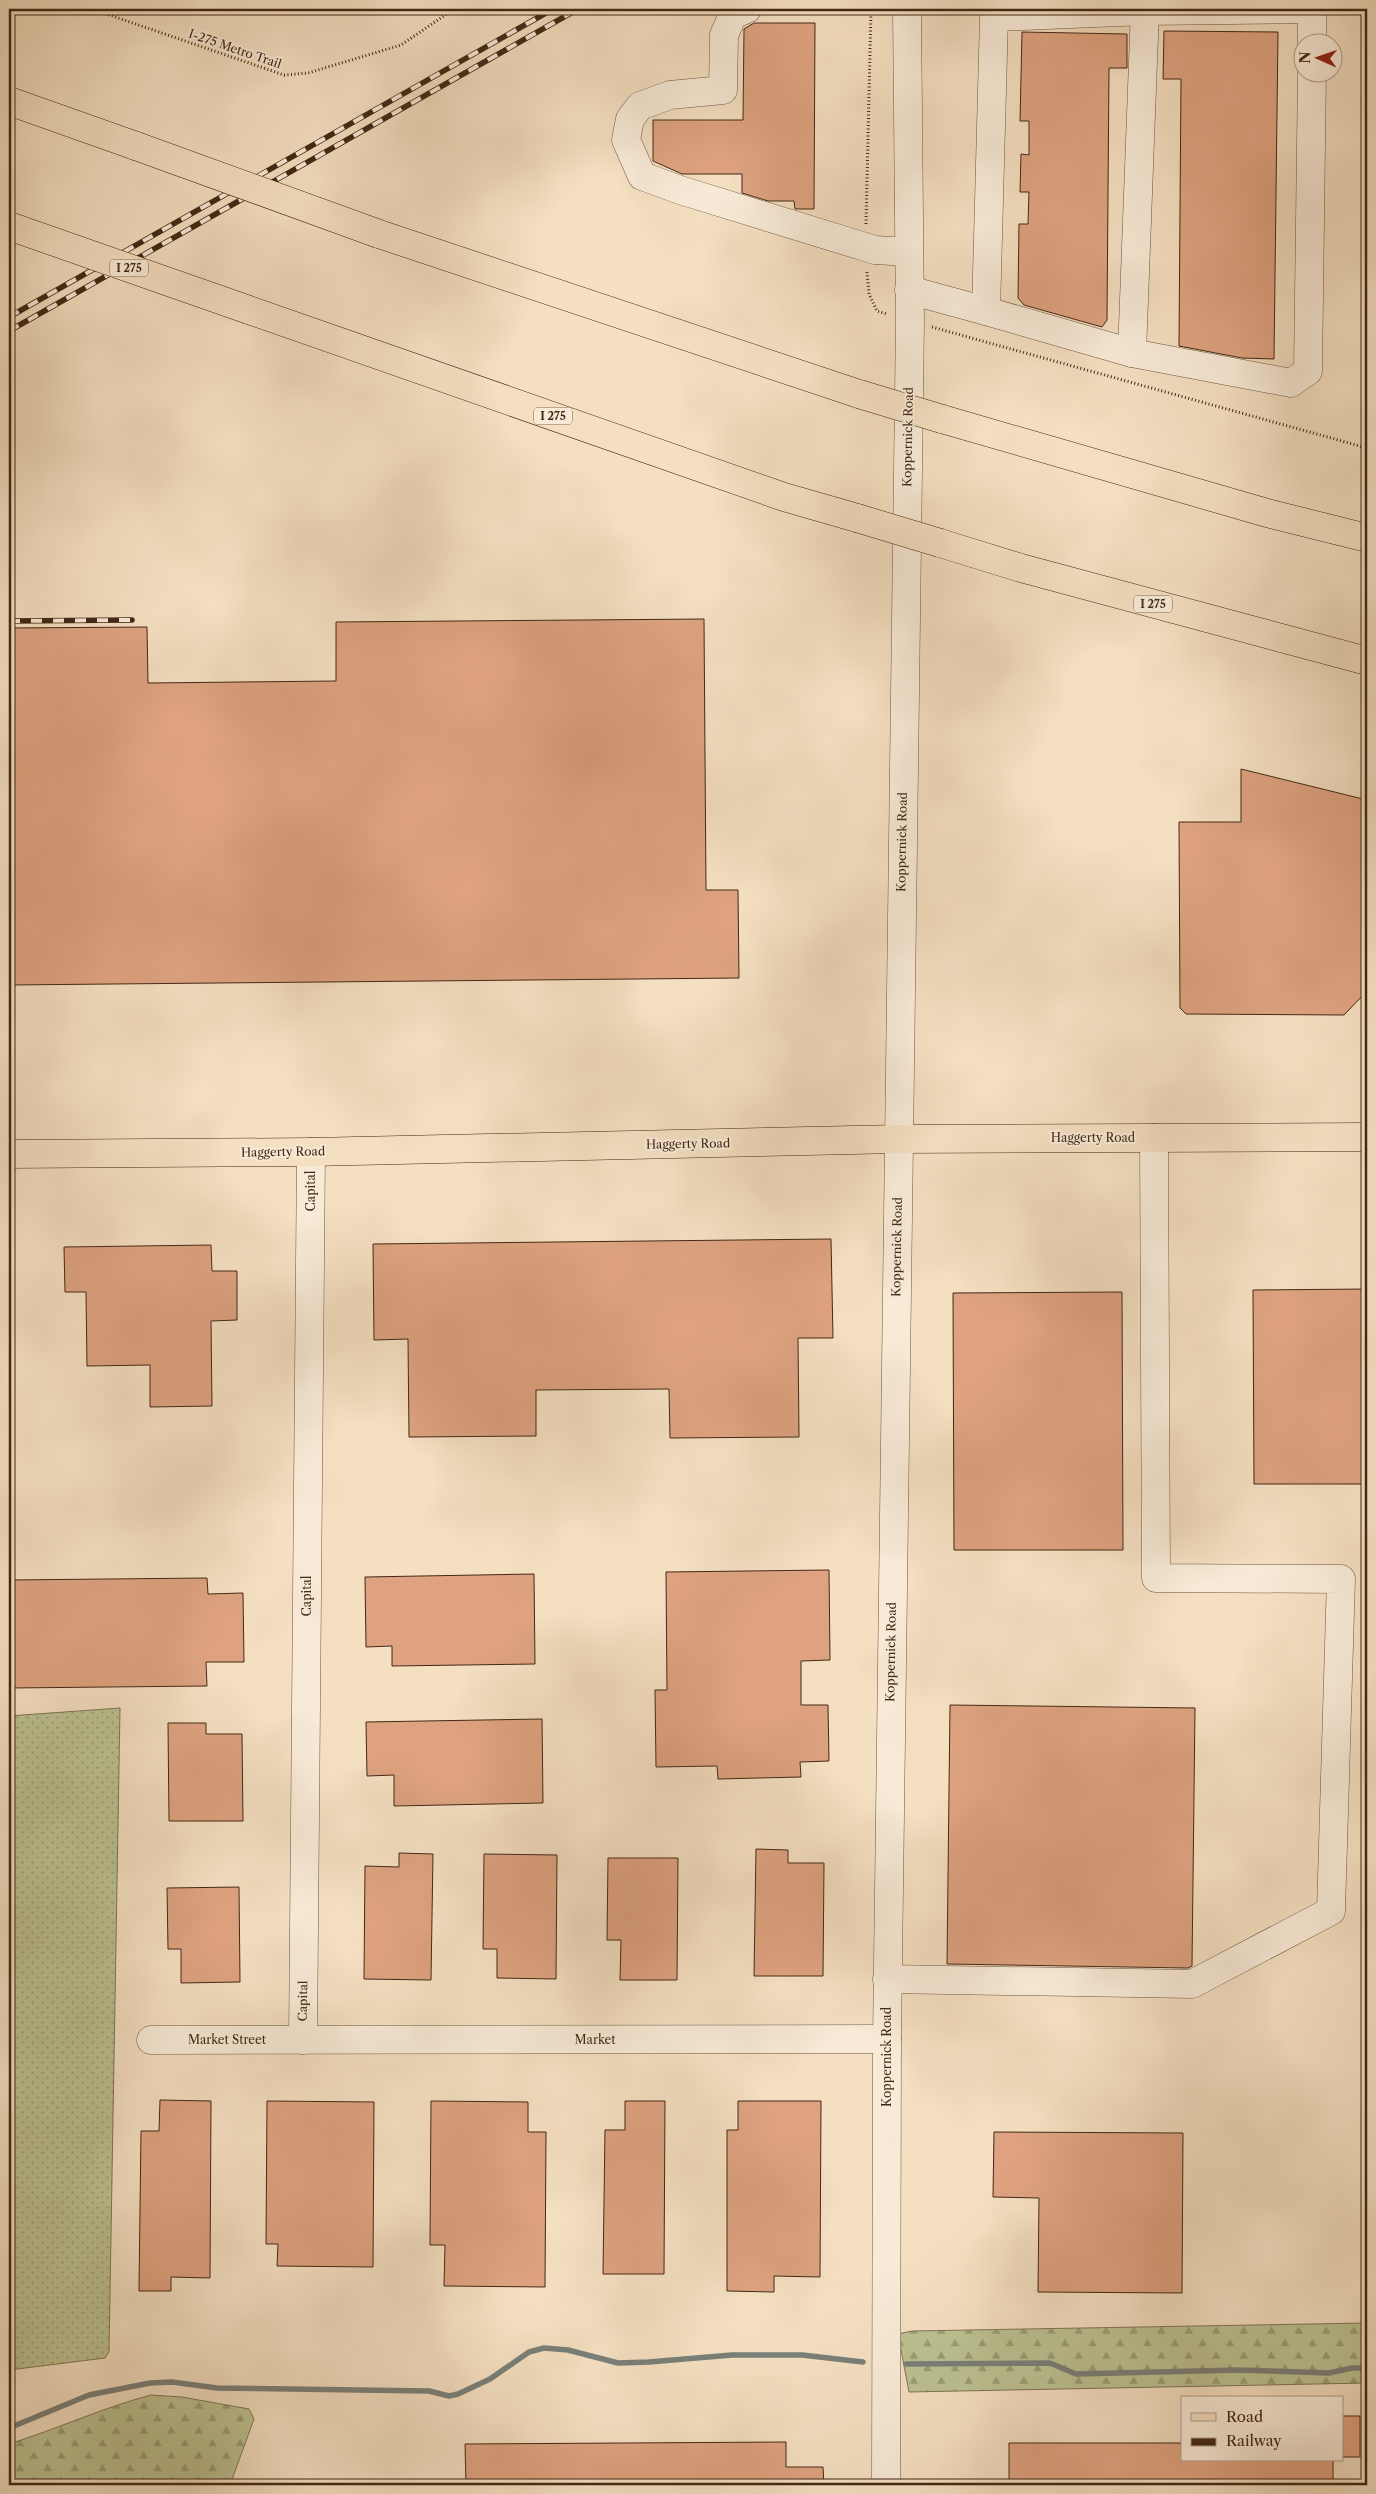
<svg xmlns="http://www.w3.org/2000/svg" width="1376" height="2494" font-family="'Libre Caslon Text',serif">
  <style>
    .grass { fill: url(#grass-dots); stroke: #7f7554 }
    .forest { fill: url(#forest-firs); stroke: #7f7554 }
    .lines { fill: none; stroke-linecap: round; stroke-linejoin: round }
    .stream { stroke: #7a8079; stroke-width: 5.5 }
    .building { fill: #dea280; stroke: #422915 }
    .minor-casing { stroke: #6e5640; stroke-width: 29 }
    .major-casing { stroke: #422915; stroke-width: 29 }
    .highway-casing { stroke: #422915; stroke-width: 29 }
    .path { stroke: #422915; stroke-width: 3; stroke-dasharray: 1 2.5; stroke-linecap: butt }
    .minor { stroke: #f8ead7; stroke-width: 28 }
    .major { stroke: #f4dfc1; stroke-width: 28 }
    .highway { stroke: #f4dfc1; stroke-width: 28 }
    .rail-casing { stroke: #422915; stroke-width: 5.5 }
    .rail { stroke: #f8ead7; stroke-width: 4; stroke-dasharray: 11; stroke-linecap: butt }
    .highway-bridge-casing { stroke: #422915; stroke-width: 29; stroke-linecap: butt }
    .highway-bridge { stroke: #f4dfc1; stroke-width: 28 }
    .labels { text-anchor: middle; stroke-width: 4; stroke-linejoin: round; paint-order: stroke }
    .shield { fill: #f8ead7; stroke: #79634f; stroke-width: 1 }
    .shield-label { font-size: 11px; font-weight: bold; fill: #422915 }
    .street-label { font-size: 12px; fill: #422915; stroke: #f8ead7 }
  </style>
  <defs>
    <pattern id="grass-dots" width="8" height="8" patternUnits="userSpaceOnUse" patternTransform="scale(1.25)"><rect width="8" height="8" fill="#bcc192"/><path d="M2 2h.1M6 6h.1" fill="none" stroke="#9a9d76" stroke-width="1.8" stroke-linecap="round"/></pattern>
    <pattern id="forest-firs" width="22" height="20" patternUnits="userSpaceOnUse" patternTransform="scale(1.25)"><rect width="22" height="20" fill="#bcc192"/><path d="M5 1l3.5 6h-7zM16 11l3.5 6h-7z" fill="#9a9d76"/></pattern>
  </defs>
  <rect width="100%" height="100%" fill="#f4dfc1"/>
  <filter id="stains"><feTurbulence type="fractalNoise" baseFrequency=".004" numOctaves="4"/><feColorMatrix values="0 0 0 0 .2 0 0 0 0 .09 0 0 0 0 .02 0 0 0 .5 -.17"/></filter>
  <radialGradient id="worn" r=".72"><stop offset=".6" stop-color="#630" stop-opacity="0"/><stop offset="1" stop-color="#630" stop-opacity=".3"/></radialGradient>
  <path class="grass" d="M120 1708 109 2352 105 2358 9 2370V1716Z"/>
  <g class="forest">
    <path d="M1367 2323V2383L909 2392 898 2334 912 2331Z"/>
    <path d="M151 2395 182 2397 249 2409 254 2419 230 2485H9V2444C57 2429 102 2408 151 2395Z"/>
  </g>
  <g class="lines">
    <g class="stream">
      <path d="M906 2364 1050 2363 1076 2374 1238 2370 1329 2373 1352 2368H1367"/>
      <path d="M9 2428 89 2395 150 2383 172 2382 217 2388 429 2391 449 2396 458 2394 490 2379 529 2352 544 2348 568 2350 618 2363 649 2362 732 2355H802L863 2362"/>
    </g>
  </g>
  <g class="building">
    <path d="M754 23H815L814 209H795L794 201H768L742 193V174H682L653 161V120H743L744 29Z"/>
    <path d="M1164 31 1278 32 1274 359 1242 358 1179 346 1181 79H1163Z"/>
    <path d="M1022 32 1127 34V68H1109L1107 320 1102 327 1024 305 1018 298 1019 224H1028L1029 192H1020L1021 154 1029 155V121H1020Z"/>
    <path d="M704 619 706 890H738L739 978 9 985V628L147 627 148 683 336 681V622Z"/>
    <path d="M1241 769 1367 800V991L1344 1015 1186 1014 1180 1008 1179 822H1241Z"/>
    <path d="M831 1239 833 1338H798L799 1437 670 1438 669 1389 536 1390V1436L409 1437 408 1339 374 1340 373 1244Z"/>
    <path d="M211 1245 212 1271H237V1320L211 1321 212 1406 150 1407V1365L87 1366 86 1292H65L64 1247Z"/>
    <path d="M1367 1289V1484H1254L1253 1290Z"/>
    <path d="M1122 1292 1123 1550H954L953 1293Z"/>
    <path d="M829 1570 830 1660 801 1661V1705H828L829 1761 800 1762 801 1777 718 1779 717 1766 656 1767 655 1690H667L666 1572Z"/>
    <path d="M534 1574 535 1664 392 1666V1646L366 1647 365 1577Z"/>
    <path d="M207 1578 208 1594 243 1593 244 1662H206L207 1686 9 1688V1580Z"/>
    <path d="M950 1705 1195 1708 1192 1966 1188 1968 947 1964Z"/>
    <path d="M542 1719 543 1803 394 1806V1775L367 1776 366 1722Z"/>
    <path d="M168 1723H206V1734H242L243 1821H169Z"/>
    <path d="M756 1849 788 1850V1863H824L823 1976H754Z"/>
    <path d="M399 1853 433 1854 431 1980 364 1979 365 1866 399 1867Z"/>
    <path d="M484 1854 557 1855 556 1979 497 1978V1949H483Z"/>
    <path d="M608 1858H678L677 1980H620L621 1940H607Z"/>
    <path d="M239 1887 240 1982 181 1983V1949H168L167 1888Z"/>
    <path d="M160 2100 211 2101 210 2278 171 2277V2291H139L141 2131H159Z"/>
    <path d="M267 2101 374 2102 373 2267 277 2266 278 2244H266Z"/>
    <path d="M431 2101 528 2102V2132H546L545 2287 444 2286 445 2245H430Z"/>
    <path d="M625 2101H665L664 2274H603L605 2130H625Z"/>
    <path d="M738 2101H821L820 2277 774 2276V2292L727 2291V2130H738Z"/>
    <path d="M994 2132 1183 2133 1182 2293 1038 2292 1039 2198 993 2197Z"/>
    <rect x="1342" y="2416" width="18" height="41"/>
    <path d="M786 2442V2467H823L824 2485H466L465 2444Z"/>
    <path d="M1009 2443H1182V2460H1333V2485H1009Z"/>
  </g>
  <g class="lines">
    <g class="minor-casing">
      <g id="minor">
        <path d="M747 9 733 15 724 35 723 90 670 95 640 106 630 119 626 140 642 176 680 190 875 250 909 252"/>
        <path d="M1312 72 1308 371 1291 383 1132 353 986 311 994 17 1145 11 1312 9V42"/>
        <path d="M909 290 986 311"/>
        <path d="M1132 353 1145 9"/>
        <path d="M887 1979 1192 1984 1331 1911 1341 1579 1156 1578 1154 1138"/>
        <path d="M151 2040 887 2039"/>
        <path d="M303 2040 311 1152"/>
        <path d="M886 2485 887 2039 910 321 907 9"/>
      </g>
    </g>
    <g class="major-casing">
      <path id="major" d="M9 1154 311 1152 898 1139 1367 1137"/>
    </g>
    <g class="highway-casing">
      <g id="highway">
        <path d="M9 101 136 146"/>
        <path d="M379 234 859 394"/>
        <path d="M249 310 784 497 857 518"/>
        <path d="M942 419 1267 513 1367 538"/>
        <path d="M940 543 1021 568 1367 661"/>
      </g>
    </g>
    <g class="path">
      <path d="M92 9 284 75 308 73 401 45 454 9"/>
      <path d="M866 224 871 9"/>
      <path d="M867 272 869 294 877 311 887 314"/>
      <path d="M932 327 1367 448"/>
    </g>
    <use href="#minor" class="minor"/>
    <use href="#major" class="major"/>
    <use href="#highway" class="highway"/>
    <g class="rail-casing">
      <g id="rail">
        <path d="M9 317 553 9"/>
        <path d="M9 331 578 9"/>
        <path d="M9 621 132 620"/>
      </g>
    </g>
    <use href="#rail" class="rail"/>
    <g class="highway-bridge-casing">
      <g id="highway-bridge">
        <path d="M136 146 379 234"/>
        <path d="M9 226 249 310"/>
        <path d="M859 394 942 419"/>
        <path d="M857 518 940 543"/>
      </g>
    </g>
    <use href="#highway-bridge" class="highway-bridge"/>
  </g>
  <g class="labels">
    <g class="shield">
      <rect x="110" y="259.5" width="38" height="17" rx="4"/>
      <rect x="534" y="407.5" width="38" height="17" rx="4"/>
      <rect x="1134" y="595.5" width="38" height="17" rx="4"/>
    </g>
    <g class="shield-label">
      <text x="129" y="272">I 275</text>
      <text x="553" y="420">I 275</text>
      <text x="1153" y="608">I 275</text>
    </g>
    <g class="street-label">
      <text transform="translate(235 49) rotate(19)" y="4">I-275 Metro Trail</text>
      <text transform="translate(908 437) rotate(-89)" y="4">Koppernick Road</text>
      <text transform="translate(902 842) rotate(-89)" y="4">Koppernick Road</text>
      <text x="1093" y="1142">Haggerty Road</text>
      <text transform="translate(688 1144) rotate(-1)" y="4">Haggerty Road</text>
      <text transform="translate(283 1152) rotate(-1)" y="4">Haggerty Road</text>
      <text transform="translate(311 1191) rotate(-90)" y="4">Capital</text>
      <text transform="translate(897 1247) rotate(-89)" y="4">Koppernick Road</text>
      <text transform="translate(307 1596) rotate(-90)" y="4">Capital</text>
      <text transform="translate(891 1652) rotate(-89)" y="4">Koppernick Road</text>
      <text transform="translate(303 2001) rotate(-89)" y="4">Capital</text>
      <text x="227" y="2044">Market Street</text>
      <text x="595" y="2044">Market</text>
      <text transform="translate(887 2057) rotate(-90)" y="4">Koppernick Road</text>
    </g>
  </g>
  <rect width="1376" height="2494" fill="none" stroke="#f4dfc1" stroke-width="30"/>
  <rect x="10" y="10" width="1356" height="2474" fill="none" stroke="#422915" stroke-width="2.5"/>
  <rect x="15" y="15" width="1346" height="2464" fill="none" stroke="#422915"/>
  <rect x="1181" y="2396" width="162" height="65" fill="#f8ead7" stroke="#af9d89"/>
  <rect x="1191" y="2413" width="25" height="8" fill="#f4dfc1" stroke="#af9d89"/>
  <text x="1226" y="2422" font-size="15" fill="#422915">Road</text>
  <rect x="1191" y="2438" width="25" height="8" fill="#422915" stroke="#af9d89"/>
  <text x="1226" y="2446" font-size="15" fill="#422915">Railway</text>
  <g transform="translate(1318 58) rotate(272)"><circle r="24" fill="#f8ead7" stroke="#af9d89"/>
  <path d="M0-4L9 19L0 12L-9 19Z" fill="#8f2418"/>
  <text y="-8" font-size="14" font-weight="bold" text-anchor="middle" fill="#422915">N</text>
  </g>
  <rect width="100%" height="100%" filter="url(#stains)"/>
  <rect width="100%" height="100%" fill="url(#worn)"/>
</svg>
